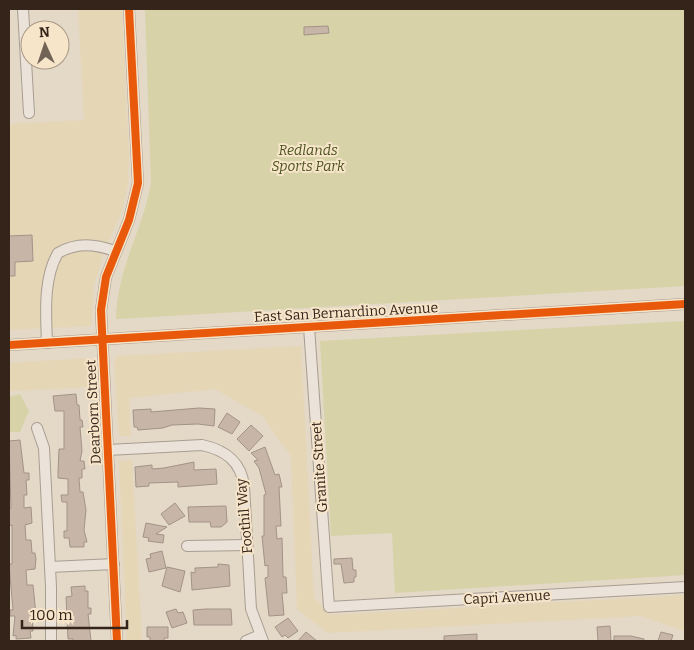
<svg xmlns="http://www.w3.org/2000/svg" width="694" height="650" font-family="Bitter,serif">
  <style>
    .farmland { fill: #e5d6b6 }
    .green { fill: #d7d2a8 }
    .building { fill: #c7b5a8; stroke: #a39387 }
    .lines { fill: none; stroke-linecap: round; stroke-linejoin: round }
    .minor-casing { stroke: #a89d91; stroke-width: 12 }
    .minor { stroke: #ebe3d9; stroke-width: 10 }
    .cycleway-casing { stroke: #f7e5ca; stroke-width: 11 }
    .cycleway { stroke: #e8590c; stroke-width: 8 }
    .labels { text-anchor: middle; stroke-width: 4; stroke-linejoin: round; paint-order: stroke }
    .park-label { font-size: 14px; font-style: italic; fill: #4b531f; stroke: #f7e5ca }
    .street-label { font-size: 14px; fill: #35241a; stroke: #f7e5ca }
  </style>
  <rect width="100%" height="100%" fill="#e4d8c7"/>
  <g class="farmland">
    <path d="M78 9H122L129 157 128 184 122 211 104 252 94 286 91 326 9 330V124L84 120Z"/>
    <path d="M301 346 314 598 331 615 685 595V631L641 616 328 633 297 609 291 456 262 416 215 389 129 398 131 436H119L114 360 117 356Z"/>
    <path d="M88 358 91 360 92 387 9 391V363Z"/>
    <path d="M132 460 142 641H127L119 461Z"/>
  </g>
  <g class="green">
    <path d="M145 9H685V286L116 319C117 268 142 233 151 183Z"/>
    <path d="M685 321V575L395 593 392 533 331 536 320 341Z"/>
    <path d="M20 394 29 411 20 432H9V397Z"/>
  </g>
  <g class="building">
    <path d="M328 26 329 33 304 35V27Z"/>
    <path d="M32 235 33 261 15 262V276H9V236Z"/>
    <path d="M76 394 77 405H79L80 420H82L83 427H80L82 451 80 461H84L85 469H82V478H79L80 492H83L86 510 84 530 87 542H84V547H70L69 538H64V531H67V502H62L61 495H68V479L58 478V473L59 449H64V411H55L53 396Z"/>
    <path d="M199 408 215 409 214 426 198 424 172 425 163 428 138 430 137 427H134L133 410 151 409V412Z"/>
    <path d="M227 413 240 422 232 434 218 427Z"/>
    <path d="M251 425 263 436 249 451 237 439Z"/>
    <path d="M20 440 24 473H29V480H26L27 495H24V508L31 507 32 523 25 525 26 540H31L32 553H35L36 559 35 569 26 570 27 585H33L36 615H32L33 631H30L31 638 16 639V635L13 636 15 616H10V610H13L9 564H12V525L9 526V508H11L9 441Z"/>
    <path d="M265 447 275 475 279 474 282 487H279L281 526H276L277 539 282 538 283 577H286L287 593H282L284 615 269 616 265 578 268 577V565L265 566 262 536H264V495L266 494 259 468 254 461 258 460 251 453Z"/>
    <path d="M194 462V470L216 469 217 484 178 487V482L149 483V486L136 487 135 467 152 465V469L164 468Z"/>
    <path d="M175 503 185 516 169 525 161 514Z"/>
    <path d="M226 506 227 522 221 527H211L210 522H189L188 507Z"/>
    <path d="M146 523 167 527 156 534 164 535 163 543 148 541 149 538 143 537Z"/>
    <path d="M162 551 166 568 149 572 146 559 151 558 150 554Z"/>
    <path d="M352 558 353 570H356V577H354V582L344 583 341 564H334V559Z"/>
    <path d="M218 564 229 565 230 586 192 590 191 572 195 573V568L218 567Z"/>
    <path d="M167 567 185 571 180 592 162 586Z"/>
    <path d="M85 586V591H88V608H91V614H88L91 641H73V639H68L66 597 72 596 71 587Z"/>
    <path d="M176 609 178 613 183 612 187 623 172 628 166 612Z"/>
    <path d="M206 609H231L232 625H194L193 610Z"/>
    <path d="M288 618 298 631 288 638 285 635 282 637 275 627Z"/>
    <path d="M610 626 611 641H598L597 627Z"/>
    <path d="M147 627H168V638H164V641H150V637H147Z"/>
    <path d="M306 632 317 641H298Z"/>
    <path d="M661 632 673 635 671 641H658Z"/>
    <path d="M477 634V641H444V636Z"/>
    <path d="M614 636H631L644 639V641H614Z"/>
  </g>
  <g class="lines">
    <g class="minor-casing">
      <g id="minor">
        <path d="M23 9 29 113"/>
        <path d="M309 327 329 607 685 587"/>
        <path d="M47 343C46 315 43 278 58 253 77 242 95 244 115 251"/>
        <path d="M9 345 685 304"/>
        <path d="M37 428 44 448 51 587V641"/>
        <path d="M108 450 202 445C225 450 241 461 244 486L251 609 263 641"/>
        <path d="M187 546 247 545"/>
        <path d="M50 567 114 564"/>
        <path d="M117 641 101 310 106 277 129 220 138 183 129 9"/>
        <path d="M246 641 260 635"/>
      </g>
    </g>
    <use href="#minor" class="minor"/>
    <g class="cycleway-casing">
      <g id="cycleway">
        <path d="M9 345 685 304"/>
        <path d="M117 641 101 310 106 277 129 220 138 183 129 9"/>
      </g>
    </g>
    <use href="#cycleway" class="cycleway"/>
  </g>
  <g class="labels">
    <g class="park-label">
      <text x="308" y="155">Redlands<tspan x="308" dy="16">Sports Park</tspan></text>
    </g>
    <g class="street-label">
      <text transform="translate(346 312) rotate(-3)" y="5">East San Bernardino Avenue</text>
      <text transform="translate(93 412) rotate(-93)" y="5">Dearborn Street</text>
      <text transform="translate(319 467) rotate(-94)" y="5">Granite Street</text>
      <text transform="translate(244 516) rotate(-95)" y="5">Foothil Way</text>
      <text transform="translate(507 597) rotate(-3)" y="5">Capri Avenue</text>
    </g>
  </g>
  <rect width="694" height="650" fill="none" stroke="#35241a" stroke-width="20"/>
  <g transform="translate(45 45) rotate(357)"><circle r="24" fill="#f7e5ca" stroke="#a99884"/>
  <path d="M0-4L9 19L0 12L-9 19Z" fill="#726357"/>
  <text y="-8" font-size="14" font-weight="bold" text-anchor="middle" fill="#35241a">N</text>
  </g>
  <path d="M22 620v8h105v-8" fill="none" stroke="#35241a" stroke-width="2.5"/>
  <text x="30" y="620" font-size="15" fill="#35241a" stroke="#f7e5ca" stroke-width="4" paint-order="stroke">100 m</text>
</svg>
